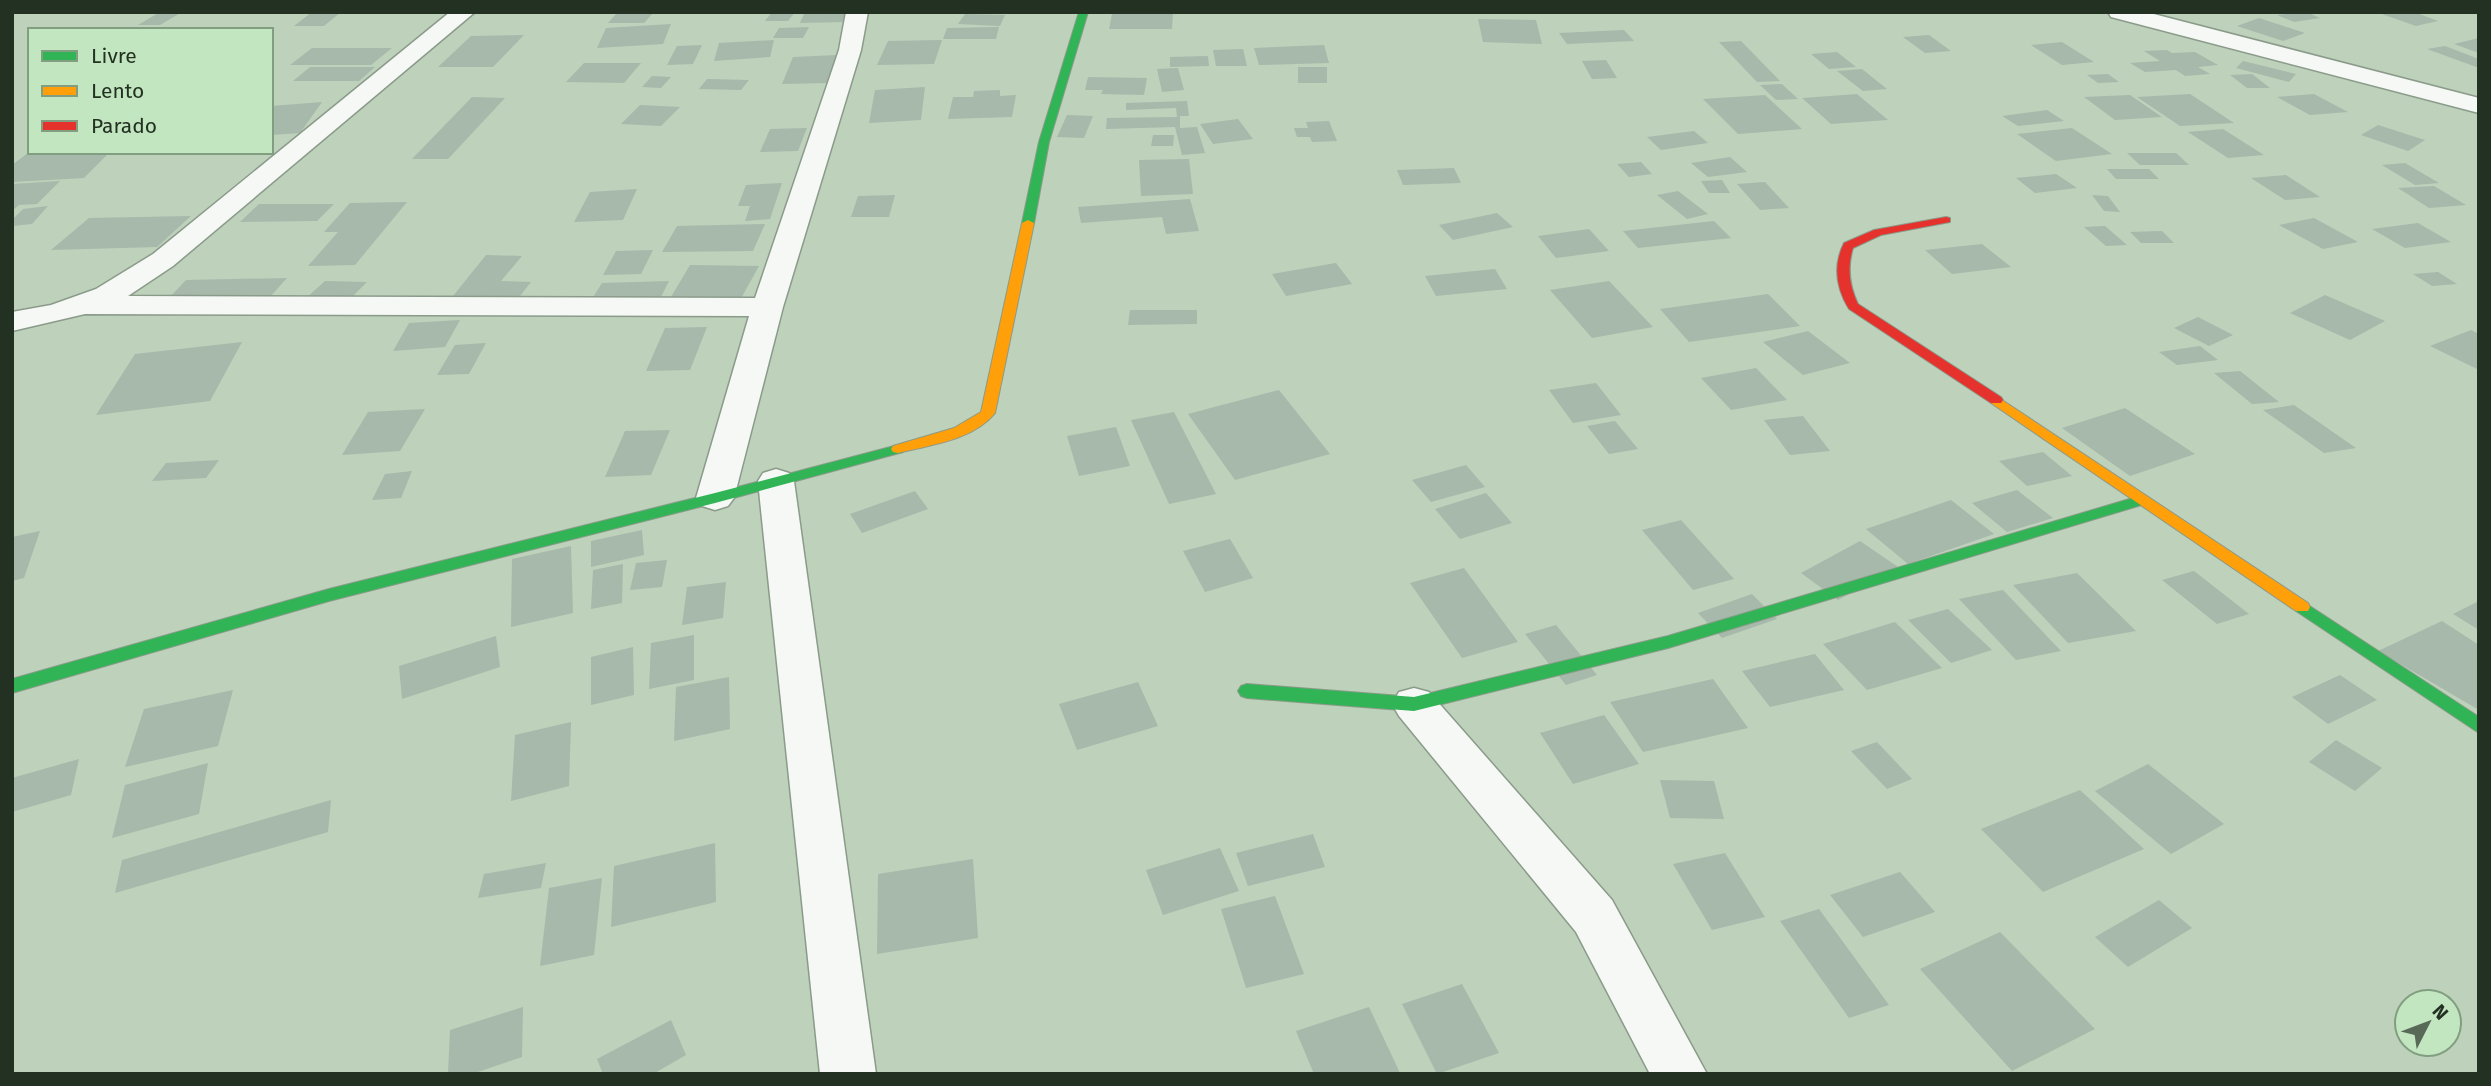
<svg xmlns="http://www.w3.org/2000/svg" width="2491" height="1086" font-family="'Fira Sans',sans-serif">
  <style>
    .building { fill: #a7b9ab }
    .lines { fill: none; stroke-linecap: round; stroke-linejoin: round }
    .street-casing { stroke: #8b9b8a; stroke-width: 3 }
    .fast-casing { stroke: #8b9b8a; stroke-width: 2 }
    .slow-casing { stroke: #8b9b8a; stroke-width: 2 }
    .jam-casing { stroke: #8b9b8a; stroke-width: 2 }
    .street { fill: #f5f8f5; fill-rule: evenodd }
    .fast { fill: #30b455; fill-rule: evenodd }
    .slow { fill: #ff9f0a; fill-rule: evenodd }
    .jam { fill: #e5322d; fill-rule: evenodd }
  </style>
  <rect width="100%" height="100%" fill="#bdd1bb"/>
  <g class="building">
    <path d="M160 12H182L160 25H138Z"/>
    <path d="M312 12H341L324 26H294Z"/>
    <path d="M618 12H654L644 23H608Z"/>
    <path d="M772 12H795L788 21H765Z"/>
    <path d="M2306 12 2320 18 2294 22 2277 15Z"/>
    <path d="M2414 12 2438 21 2416 26 2379 13Z"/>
    <path d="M847 13 844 22 800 23 804 14Z"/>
    <path d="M965 14 1005 15 1000 26 958 24Z"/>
    <path d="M1112 14H1173L1172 29H1109Z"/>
    <path d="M2259 18 2305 33 2283 41 2237 26Z"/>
    <path d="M1478 19 1536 20 1542 44 1483 42Z"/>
    <path d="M671 24 663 44 597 48 606 28Z"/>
    <path d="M809 27 803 38H773L779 28Z"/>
    <path d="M999 27 996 39H943L947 28Z"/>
    <path d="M1624 30 1634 41 1567 44 1559 33Z"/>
    <path d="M524 35 493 67H438L471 36Z"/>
    <path d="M1929 35 1951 51 1925 53 1903 37Z"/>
    <path d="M2479 38V53L2454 44Z"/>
    <path d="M774 40 770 57 714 61 719 43Z"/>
    <path d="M942 40 934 64 877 65 888 41Z"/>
    <path d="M1741 41 1780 81 1757 82 1719 42Z"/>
    <path d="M2062 42 2094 62 2062 65 2031 45Z"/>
    <path d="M702 45 693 64 667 65 677 46Z"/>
    <path d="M1324 45 1329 63 1259 65 1254 48Z"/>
    <path d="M2445 46 2479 59V68L2427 49Z"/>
    <path d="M312 48H392L371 65H290Z"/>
    <path d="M1243 49 1247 66H1216L1213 50Z"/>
    <path d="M2167 50 2172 53 2195 52 2218 65 2198 67 2210 74 2185 76 2176 70 2145 72 2130 63 2160 61 2144 51Z"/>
    <path d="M1837 52 1856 67 1829 69 1811 54Z"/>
    <path d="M838 55 828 83 782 84 793 57Z"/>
    <path d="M1208 56 1209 66 1170 67V57Z"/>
    <path d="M1606 60 1617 78 1592 79 1582 61Z"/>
    <path d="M2243 61 2296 74 2289 82 2236 68Z"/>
    <path d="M584 63H641L624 83 566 82Z"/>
    <path d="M310 67H375L359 81H293Z"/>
    <rect x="1298" y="67" width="29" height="16"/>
    <path d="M1178 68 1184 90 1162 92 1157 69Z"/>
    <path d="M1862 69 1887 89 1863 91 1837 71Z"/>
    <path d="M2108 74 2119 82 2098 83 2087 75Z"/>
    <path d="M2252 74 2270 88H2247L2230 75Z"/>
    <path d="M652 76 671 77 661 88 642 87Z"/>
    <path d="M1088 77 1147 78 1144 95 1101 94 1103 90H1085Z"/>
    <path d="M707 79 749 80 741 90 699 89Z"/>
    <path d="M1782 84 1798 99 1776 100 1760 85Z"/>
    <path d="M925 87 921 120 869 123 875 90Z"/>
    <path d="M1000 90V96L1016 95 1012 117 948 119 953 97H973L974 91Z"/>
    <path d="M1857 94 1888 120 1831 124 1802 98Z"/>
    <path d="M2190 94 2234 123 2180 126 2137 97Z"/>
    <path d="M2314 94 2348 112 2310 115 2277 97Z"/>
    <path d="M1765 95 1802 129 1738 134 1703 99Z"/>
    <path d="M2130 95 2162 117 2115 120 2084 97Z"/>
    <path d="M472 97 505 98 448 159H412Z"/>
    <path d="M1187 101 1189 116H1180V128L1197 127 1205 153 1182 155 1175 127 1106 129 1107 118 1177 117 1176 108 1126 110V103Z"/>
    <path d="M322 102 300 133 271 135V106Z"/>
    <path d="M640 105 680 107 661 126 621 124Z"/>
    <path d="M2047 110 2064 121 2018 126 2002 116Z"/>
    <path d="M1067 115 1093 116 1084 138 1057 137Z"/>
    <path d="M1238 119 1253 139 1213 144 1200 124Z"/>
    <path d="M1329 121 1337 141 1312 142 1310 137H1297L1294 128H1308L1306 122Z"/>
    <path d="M2378 125 2425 140 2408 151 2361 135Z"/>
    <path d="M807 128 798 151 760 152 770 129Z"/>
    <path d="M2072 128 2112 154 2056 161 2017 134Z"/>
    <path d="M2223 129 2264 155 2228 158 2188 132Z"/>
    <path d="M1694 131 1708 143 1661 150 1647 137Z"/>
    <path d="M1153 135H1174L1173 146H1151Z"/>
    <path d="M110 152 84 178 12 182V165L28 153Z"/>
    <path d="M2127 153H2176L2189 165H2140Z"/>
    <path d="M1730 157 1747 172 1708 177 1691 163Z"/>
    <path d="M1189 159 1193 194 1141 196 1139 160Z"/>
    <path d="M1641 162 1652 174 1629 177 1617 164Z"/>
    <path d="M2405 163 2439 183 2415 185 2382 165Z"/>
    <path d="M1454 168 1461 183 1403 185 1397 170Z"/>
    <path d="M2107 169H2149L2159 179H2116Z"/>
    <path d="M2056 174 2077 188 2035 193 2016 178Z"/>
    <path d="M2286 175 2320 197 2285 200 2251 178Z"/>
    <path d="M1722 180 1730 193H1709L1701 181Z"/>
    <path d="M60 181 37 204 19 205 12 211V184Z"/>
    <path d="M1765 182 1789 208 1760 210 1737 184Z"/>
    <path d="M782 183 770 219 745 221 750 206H738L746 185Z"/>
    <path d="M2434 186 2466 205 2429 208 2398 188Z"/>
    <path d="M637 189 623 220 574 222 590 192Z"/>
    <path d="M1678 191 1708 214 1687 219 1657 195Z"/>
    <path d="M895 195 889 217H851L858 196Z"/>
    <path d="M2092 195 2108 196 2120 212 2104 211Z"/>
    <path d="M1190 199 1199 231 1166 234 1162 217 1081 223 1078 207Z"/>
    <path d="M407 202 355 265 308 266 338 232H324L350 203Z"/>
    <path d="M259 204H334L317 221 240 222Z"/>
    <path d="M48 206 32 224 12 226V220L23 209Z"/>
    <path d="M1497 213 1513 227 1453 240 1439 225Z"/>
    <path d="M191 216 157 247 51 250 89 218Z"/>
    <path d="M2314 218 2358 242 2323 249 2279 225Z"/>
    <path d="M1714 221 1731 238 1638 248 1623 231Z"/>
    <path d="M2418 223 2451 242 2405 248 2372 229Z"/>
    <path d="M765 224 753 251 662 252 677 226Z"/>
    <path d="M2105 226 2127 245 2106 246 2084 227Z"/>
    <path d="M1589 229 1609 251 1556 258 1538 236Z"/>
    <path d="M2162 231 2174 243H2141L2130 232Z"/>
    <path d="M1982 244 2011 267 1952 274 1925 250Z"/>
    <path d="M653 250 641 274 603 275 616 251Z"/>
    <path d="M486 255 522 256 501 281 531 282 516 301H449Z"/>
    <path d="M1336 263 1352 284 1286 296 1272 274Z"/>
    <path d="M690 265 759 266 739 302H668Z"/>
    <path d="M1495 269 1507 289 1436 296 1425 276Z"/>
    <path d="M2438 272 2457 284 2432 286 2413 274Z"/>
    <path d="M287 278 270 297 167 300 186 280Z"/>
    <path d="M325 281 367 282 349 300 305 299Z"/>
    <path d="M669 281 659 301 590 302 602 283Z"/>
    <path d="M1609 281 1653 327 1592 338 1550 290Z"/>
    <path d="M1768 294 1800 326 1689 342 1660 309Z"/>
    <path d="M2325 295 2385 321 2350 340 2290 313Z"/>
    <path d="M1130 310H1197V324L1128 325Z"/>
    <path d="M2198 317 2233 335 2209 346 2174 328Z"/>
    <path d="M460 320 445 347 393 351 409 323Z"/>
    <path d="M707 327 690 370 646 371 665 328Z"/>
    <path d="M2471 330 2479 334V370L2430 346Z"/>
    <path d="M1808 331 1850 363 1803 375 1763 342Z"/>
    <path d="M242 342 210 401 96 415 135 354Z"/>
    <path d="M486 343 469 374 437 375 455 345Z"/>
    <path d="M2200 346 2218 360 2177 365 2159 352Z"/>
    <path d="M1756 368 1787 400 1731 410 1701 378Z"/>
    <path d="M2240 371 2279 402 2252 404 2214 373Z"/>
    <path d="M1596 383 1621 415 1573 423 1549 390Z"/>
    <path d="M1279 390 1330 454 1235 480 1188 414Z"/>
    <path d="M2294 405 2356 448 2324 453 2263 410Z"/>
    <path d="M2125 408 2195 454 2130 476 2062 428Z"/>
    <path d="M425 409 400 451 342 455 368 412Z"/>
    <path d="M1174 412 1216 494 1169 504 1131 420Z"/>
    <path d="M1803 416 1830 451 1790 455 1764 420Z"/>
    <path d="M1615 421 1638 449 1609 454 1587 426Z"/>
    <path d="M1116 427 1130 466 1079 476 1067 436Z"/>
    <path d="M670 430 651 475 605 477 625 431Z"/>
    <path d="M2043 452 2072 476 2027 486 1999 461Z"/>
    <path d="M219 460 206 478 152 481 166 463Z"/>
    <path d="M1466 465 1485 487 1431 502 1412 480Z"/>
    <path d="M412 471 401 498 372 500 385 474Z"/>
    <path d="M2017 490 2053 518 2007 532 1972 503Z"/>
    <path d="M915 491 928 509 862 533 850 514Z"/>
    <path d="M1486 493 1512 523 1460 539 1435 509Z"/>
    <path d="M1951 500 1994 534 1908 564 1866 529Z"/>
    <path d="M1681 520 1734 579 1693 590 1642 530Z"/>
    <path d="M642 530 644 555 591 567V541Z"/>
    <path d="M40 531 24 578 12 581V537Z"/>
    <path d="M1230 539 1253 578 1205 592 1183 551Z"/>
    <path d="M1860 541 1898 567 1838 600 1801 573Z"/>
    <path d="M571 546 573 613 511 627 512 559Z"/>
    <path d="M667 560 662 587 630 590 636 563Z"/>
    <path d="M623 564 622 603 591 609 593 570Z"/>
    <path d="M1464 568 1518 642 1462 658 1410 583Z"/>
    <path d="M2194 571 2249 614 2217 624 2162 580Z"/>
    <path d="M2077 573 2136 631 2068 643 2013 585Z"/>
    <path d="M726 582 723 618 682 625 687 587Z"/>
    <path d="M2003 590 2061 651 2016 660 1959 599Z"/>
    <path d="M1752 594 1777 619 1722 638 1698 613Z"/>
    <path d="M2479 601V630L2453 614Z"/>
    <path d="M1948 609 1992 650 1951 663 1908 620Z"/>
    <path d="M2442 621 2479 645V710L2378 651Z"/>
    <path d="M1895 622 1942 668 1867 690 1823 644Z"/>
    <path d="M1556 625 1597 675 1566 685 1525 634Z"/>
    <path d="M694 635V680L649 689 651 643Z"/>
    <path d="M496 636 500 667 402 699 399 666Z"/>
    <path d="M633 647 634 695 591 705V657Z"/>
    <path d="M1815 654 1844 690 1770 707 1742 671Z"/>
    <path d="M2340 675 2377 700 2328 724 2292 697Z"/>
    <path d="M729 677 730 729 674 741 676 687Z"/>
    <path d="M1713 679 1748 728 1643 752 1610 702Z"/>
    <path d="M1138 682 1158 726 1077 750 1059 704Z"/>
    <path d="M233 690 218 746 125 767 144 709Z"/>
    <path d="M1604 715 1639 764 1573 784 1540 733Z"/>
    <path d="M571 722 569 786 511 801 515 735Z"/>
    <path d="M2336 740 2382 768 2355 791 2309 762Z"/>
    <path d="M1877 742 1912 779 1887 789 1851 751Z"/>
    <path d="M79 759 71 795 12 812V778Z"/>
    <path d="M208 763 199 814 112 838 125 785Z"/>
    <path d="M2148 764 2224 824 2171 854 2095 791Z"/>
    <path d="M1660 780 1714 781 1724 819 1670 818Z"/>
    <path d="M2080 790 2144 849 2043 892 1981 829Z"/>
    <path d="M331 800 328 832 115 893 122 860Z"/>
    <path d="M1313 834 1325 867 1248 886 1236 853Z"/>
    <path d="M715 843 716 902 611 927 614 866Z"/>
    <path d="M1220 848 1239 891 1163 915 1146 870Z"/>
    <path d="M1725 853 1765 917 1712 930 1673 864Z"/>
    <path d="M973 859 978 938 877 954 878 874Z"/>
    <path d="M546 863 541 888 478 898 484 874Z"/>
    <path d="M1900 872 1935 912 1863 937 1830 895Z"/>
    <path d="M602 878 594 955 540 966 549 888Z"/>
    <path d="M1275 896 1304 974 1246 988 1221 909Z"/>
    <path d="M2159 900 2192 928 2128 967 2095 937Z"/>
    <path d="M1819 909 1889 1005 1849 1018 1780 921Z"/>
    <path d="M2000 932 2095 1029 2012 1071 1920 969Z"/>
    <path d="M1462 984 1499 1053 1437 1074 1402 1004Z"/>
    <path d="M523 1007 522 1057 472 1074H448L450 1030Z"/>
    <path d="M1369 1007 1400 1073 1314 1074 1296 1031Z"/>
    <path d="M671 1020 686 1055 653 1074H603L597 1059Z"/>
  </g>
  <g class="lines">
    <g class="street-casing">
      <g id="street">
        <path d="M450 12H475L173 266 128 296 755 298 839 50 846 12H868L861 50 783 307 734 498 728 506 715 510 702 506 696 498 749 316 85 314 12 331V312L51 305 96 289 153 254Z"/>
        <path d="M2108 12H2146L2479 98V113L2111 17Z"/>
        <path d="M776 469 789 473 794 481 876 1074H820L758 481 763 473Z"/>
        <path d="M1414 688 1429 692 1612 900 1707 1074H1650L1576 932 1399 716 1392 704 1399 692Z"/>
      </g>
    </g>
    <g class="fast-casing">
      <g id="fast">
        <path d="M1079 12H1088L1049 142 1034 223 1032 225H1024L1022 223 1039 142Z"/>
        <path d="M898 445 905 449 903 452 715 503 329 601 12 693V679L329 589 715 493Z"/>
        <path d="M2143 495 2151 500 2148 503 1668 648 1414 711 1247 698 1241 696 1238 691 1241 686 1247 684 1414 697 1668 636Z"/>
        <path d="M2302 601 2479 717V733L2296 611 2294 607 2296 603Z"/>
      </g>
    </g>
    <g class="slow-casing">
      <g id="slow">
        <path d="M1028 220 1034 223 995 413C973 440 930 445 898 453L893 452 891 449 893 446 954 428 981 412 1022 223Z"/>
        <path d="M1996 396 2308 603 2310 607 2308 611H2296L1991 403 1989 400Z"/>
      </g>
    </g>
    <g class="jam-casing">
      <path id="jam" d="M1946 217 1950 218V222L1881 235 1853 248C1847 268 1849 285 1858 304L2001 397 2003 400 2001 403H1991L1849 309C1836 288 1833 265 1844 243L1874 230Z"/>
    </g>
    <use href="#street" class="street"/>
    <use href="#fast" class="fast"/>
    <use href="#slow" class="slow"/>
    <use href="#jam" class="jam"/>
  </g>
  <rect width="2491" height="1086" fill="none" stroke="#233122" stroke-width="28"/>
  <rect x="28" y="28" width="245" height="126" fill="#c2e6c0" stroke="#829e81" stroke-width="2"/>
  <rect x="42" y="51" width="35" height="10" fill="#30b455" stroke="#829e81" stroke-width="2"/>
  <text x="91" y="63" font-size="21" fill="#233122">Livre</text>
  <rect x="42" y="86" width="35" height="10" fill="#ff9f0a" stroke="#829e81" stroke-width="2"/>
  <text x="91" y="98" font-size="21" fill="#233122">Lento</text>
  <rect x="42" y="121" width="35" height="10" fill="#e5322d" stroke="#829e81" stroke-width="2"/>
  <text x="91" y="133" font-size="21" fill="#233122">Parado</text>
  <g transform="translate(2428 1023) rotate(48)"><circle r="33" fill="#c2e6c0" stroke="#829e81" stroke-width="2"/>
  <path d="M0-5L12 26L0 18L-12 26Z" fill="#596958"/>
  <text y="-10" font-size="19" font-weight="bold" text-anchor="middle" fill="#233122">N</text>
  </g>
</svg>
